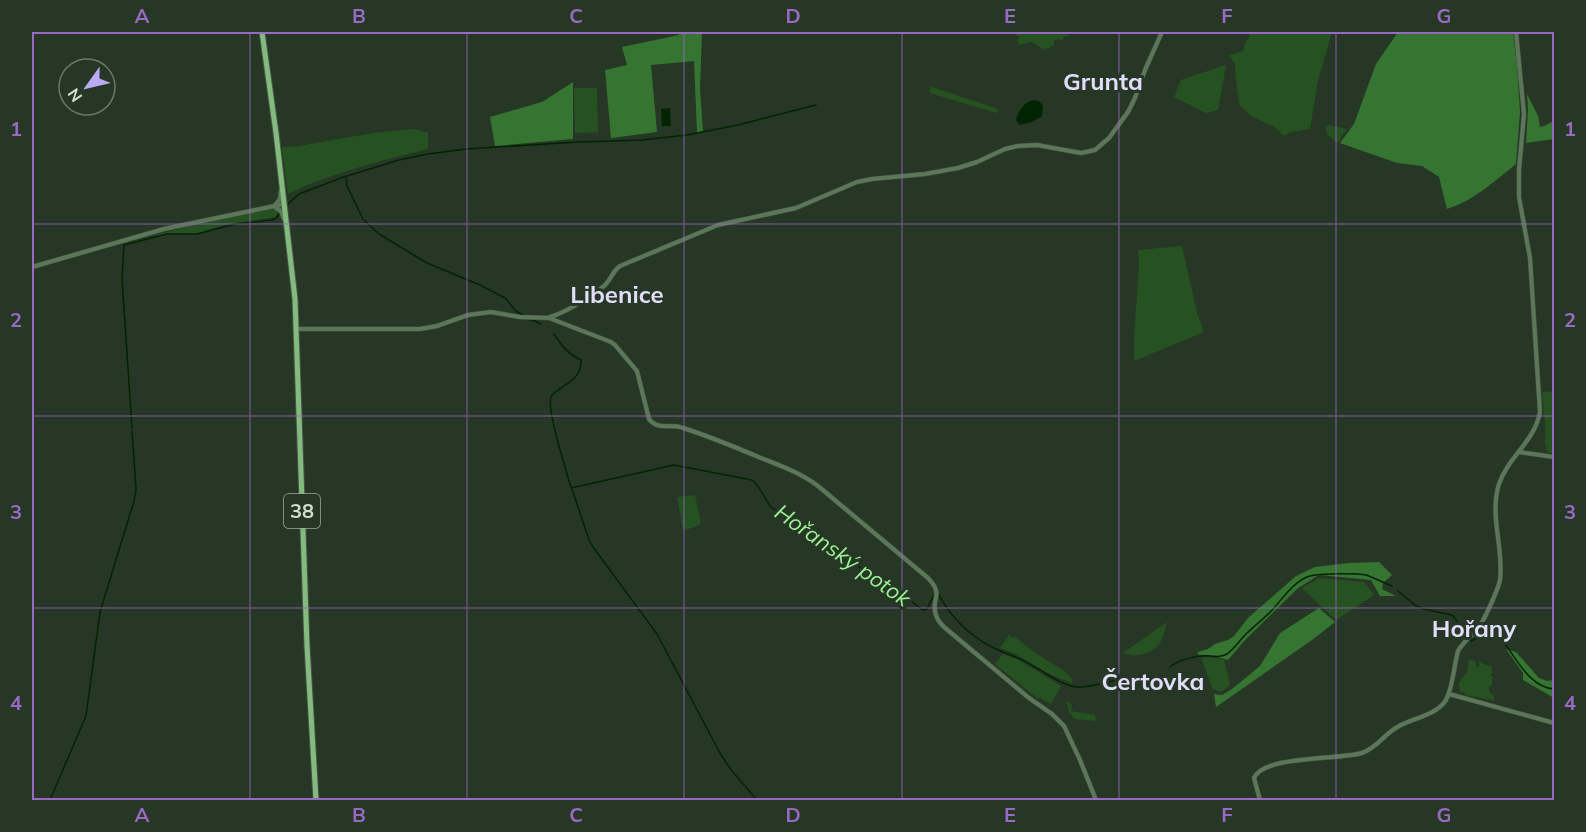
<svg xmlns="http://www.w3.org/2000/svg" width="1586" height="832" font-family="Mulish,sans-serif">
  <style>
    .green { fill: #265222 }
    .forest { fill: #367531 }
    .water { fill: #022402 }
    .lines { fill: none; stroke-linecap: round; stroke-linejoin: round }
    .stream { stroke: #022402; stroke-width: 1.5 }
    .minor-casing { stroke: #465544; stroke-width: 5 }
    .major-casing { stroke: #465544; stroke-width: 7 }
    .minor { stroke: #5c7659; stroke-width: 4 }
    .major { stroke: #83ba7e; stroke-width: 5 }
    .grid { fill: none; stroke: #996ac5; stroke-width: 1.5; stroke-opacity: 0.55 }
    .labels { text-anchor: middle; stroke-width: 6; stroke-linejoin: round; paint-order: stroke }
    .shield { fill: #273725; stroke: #9faa9d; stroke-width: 1.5 }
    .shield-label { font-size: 20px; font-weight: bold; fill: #d2dcd1 }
    .water-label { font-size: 22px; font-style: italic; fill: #9bf194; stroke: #273725 }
    .quarter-label { font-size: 24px; font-weight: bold; fill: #e1ddfa; stroke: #273725 }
    .neatline { fill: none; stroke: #996ac5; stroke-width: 2 }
    .grid-label { font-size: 20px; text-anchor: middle; font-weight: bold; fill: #996ac5 }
  </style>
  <rect width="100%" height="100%" fill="#273725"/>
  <g class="green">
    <path d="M1012 32H1067L1070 36 1064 37 1062 41 1058 39 1054 40V45L1044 50 1032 42 1019 45 1017 40 1020 38Z"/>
    <path d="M1250 32H1332L1318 80 1310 129 1290 132 1284 136 1275 127 1251 116 1241 106 1239 103 1236 80 1235 64 1229 55 1243 51 1246 40 1249 39Z"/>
    <path d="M1226 65 1218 110 1206 113 1174 97 1181 80Z"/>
    <path d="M929 86 998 109 997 113 933 94 929 92 930 89Z"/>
    <path d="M574 88H597L598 132 575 133Z"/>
    <path d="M1329 125 1347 129 1337 143 1327 134 1326 126Z"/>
    <path d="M414 129 428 133V148L424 150C384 160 344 170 305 186 299 188 294 192 288 194L282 147 299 146 373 133Z"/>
    <path d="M270 209 276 210 278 212 276 217 223 225 197 234 171 233 152 236 195 225Z"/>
    <path d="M1182 246 1197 313 1204 332 1134 361V340L1139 264 1138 250Z"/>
    <path d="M1554 391V454L1547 452 1545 443V423L1542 394 1543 392Z"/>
    <path d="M695 495 701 524 686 530 683 529 677 497Z"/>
    <path d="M1319 578 1364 582 1374 595 1336 620 1302 588Z"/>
    <path d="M1167 622C1165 628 1164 635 1161 641 1155 654 1136 658 1123 653Z"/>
    <path d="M1009 635 1012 638 1015 637C1024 644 1032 651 1042 657 1052 664 1065 669 1072 679L1071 680 1073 681 1072 683 1051 675 1014 653 1000 648Z"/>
    <path d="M1003 654 1017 659 1061 686 1051 704 1041 698H1037L995 664Z"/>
    <path d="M1209 657 1224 660 1230 684 1226 689 1220 692 1213 689 1201 658Z"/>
    <path d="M1469 660 1475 661 1476 667H1479V661L1486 665 1491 666 1492 673 1490 674V676H1492V684L1489 687V691L1494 696V703L1492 700 1466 695 1464 692H1461L1459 689V683L1467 672Z"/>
    <path d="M1066 701 1072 704 1071 711 1095 715 1096 721 1075 719 1069 712Z"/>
  </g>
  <g class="forest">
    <path d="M679 32H702L700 89 703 131 697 133 694 61 651 65 657 132 611 138 605 70 627 65 622 47 679 35Z"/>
    <path d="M1398 32H1513L1517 64 1520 112 1516 164C1495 181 1473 201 1447 209L1439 177 1422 166 1397 163 1340 143 1354 124 1376 64Z"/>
    <path d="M573 82V139L495 146 490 117 542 102Z"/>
    <path d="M1527 94 1538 116 1540 127 1544 126 1554 121V139L1526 143 1528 109Z"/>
    <path d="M1379 562 1392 575 1383 583 1382 589 1396 596H1380L1371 580 1319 575 1298 588 1245 640 1228 660 1209 655H1198V652L1208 649 1215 644 1228 640 1234 636 1248 618 1296 576 1315 567 1349 563Z"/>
    <path d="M1319 608 1335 622 1312 640 1216 707 1214 694 1222 695 1232 689 1260 666 1280 633Z"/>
    <path d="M1506 649 1516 652 1539 678 1547 681 1554 680V698L1523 680V673Z"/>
  </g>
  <g class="water">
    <path d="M1035 100 1039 101 1043 106 1042 116 1032 122 1019 125 1016 120C1018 110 1025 101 1035 100Z"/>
    <path d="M670 108 671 126H662L661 109Z"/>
  </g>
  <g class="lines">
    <g class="stream">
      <path d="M347 176 399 160 428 154 466 149 578 142 642 140 687 135 738 125 816 105"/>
      <path d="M288 204 299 194 346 176 347 186 363 219 379 234 427 263 480 285 505 298 516 311 523 315"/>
      <path d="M526 319 535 321 541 324"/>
      <path d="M554 334C561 345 568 354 581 360 581 378 570 381 557 391 554 393 552 394 551 397 546 409 567 472 571 488L674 465 752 480C761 487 764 499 772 508L813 530 843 557 900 592 920 608 924 610 927 609 934 595H939C950 616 969 635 990 646 1002 653 1016 656 1028 663 1041 670 1062 686 1077 687 1090 688 1105 682 1118 680 1132 679 1145 680 1159 678L1160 676"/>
      <path d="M132 428 122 279 124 245 167 234H197L235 224 272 220 276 218 279 214"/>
      <path d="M572 489 589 540 593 547 657 634 721 755 732 771 757 800"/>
      <path d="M1398 591 1415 605 1424 609 1452 615 1457 621 1459 628 1463 635 1471 641C1478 638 1485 632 1493 634 1509 637 1522 687 1554 689"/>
      <path d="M1170 667C1180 659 1197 655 1210 656 1217 656 1220 658 1227 654 1235 648 1239 641 1246 634 1255 625 1265 618 1273 609 1283 598 1293 583 1307 577 1316 573 1356 573 1366 575 1375 578 1384 583 1392 586"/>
      <path d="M50 800 86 716 100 612 134 501 136 490 132 431"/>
    </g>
    <g class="minor-casing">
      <g id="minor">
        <path d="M275 205 280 199 281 190"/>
        <path d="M275 207 281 211 284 219"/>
        <path d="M32 267 164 229 284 204"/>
        <path d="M550 317C564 313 594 296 605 285 611 279 613 271 620 266L718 225 796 208 857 182 872 179 925 174 958 168 977 162 1005 149 1018 146 1037 145 1081 153 1095 150 1109 138 1128 112 1135 98 1145 70 1162 32"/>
        <path d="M297 329H420L437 326 468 315 491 312 520 317 549 318 611 342 615 345 637 371 649 419C658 431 671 423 683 428 709 436 735 447 761 458 781 466 801 473 818 486L928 578C945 596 930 598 936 615 937 620 941 624 944 627L1029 698 1052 714 1064 726 1080 760 1096 800"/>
        <path d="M1519 452 1554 457"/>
        <path d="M1449 694 1554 723"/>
        <path d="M1260 800 1254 778C1264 755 1339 760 1362 753 1377 748 1385 733 1399 726 1413 718 1437 715 1446 700 1453 687 1454 665 1458 651 1463 642 1470 637 1477 630 1483 623 1498 590 1500 580 1504 548 1489 516 1499 484 1508 457 1535 441 1540 412L1530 258 1519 197V170L1524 114 1516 32"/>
      </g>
    </g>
    <g class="major-casing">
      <path id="major" d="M262 32 276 133 295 299 307 646 316 800"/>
    </g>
    <use href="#minor" class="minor"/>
    <use href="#major" class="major"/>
  </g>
  <path class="grid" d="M250 32V800M467 32V800M684 32V800M902 32V800M1119 32V800M1336 32V800M32 224H1554M32 416H1554M32 608H1554"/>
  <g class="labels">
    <rect class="shield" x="284" y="494" width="36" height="34" rx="4.5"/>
    <g class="shield-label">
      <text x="302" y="518">38</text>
    </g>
    <g class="water-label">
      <text transform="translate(843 555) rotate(35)" y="8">Hořanský potok</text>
    </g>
    <g class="quarter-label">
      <text x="1103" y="90">Grunta</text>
      <text x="617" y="303">Libenice</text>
      <text x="1474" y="637">Hořany</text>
      <text x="1153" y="690">Čertovka</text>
    </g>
  </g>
  <rect width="1586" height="832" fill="none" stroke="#273725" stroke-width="66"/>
  <g transform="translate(87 87) rotate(236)"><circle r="28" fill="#273725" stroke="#6b796a" stroke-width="1.5"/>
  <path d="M0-4.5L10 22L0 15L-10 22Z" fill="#b9abf7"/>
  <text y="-9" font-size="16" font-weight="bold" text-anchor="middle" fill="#d2dcd1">N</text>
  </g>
  <rect x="33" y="33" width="1520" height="766" class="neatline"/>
  <g class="grid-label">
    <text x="142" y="23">A</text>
    <text x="359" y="23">B</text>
    <text x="576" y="23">C</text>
    <text x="793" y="23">D</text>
    <text x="1010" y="23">E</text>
    <text x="1227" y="23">F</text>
    <text x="1444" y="23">G</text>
    <text x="16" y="136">1</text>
    <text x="1570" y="136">1</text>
    <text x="16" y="327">2</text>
    <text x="1570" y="327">2</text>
    <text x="16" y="519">3</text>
    <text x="1570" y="519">3</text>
    <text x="16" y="710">4</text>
    <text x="1570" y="710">4</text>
    <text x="142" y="822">A</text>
    <text x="359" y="822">B</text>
    <text x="576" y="822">C</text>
    <text x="793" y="822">D</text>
    <text x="1010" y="822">E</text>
    <text x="1227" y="822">F</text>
    <text x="1444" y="822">G</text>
  </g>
</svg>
